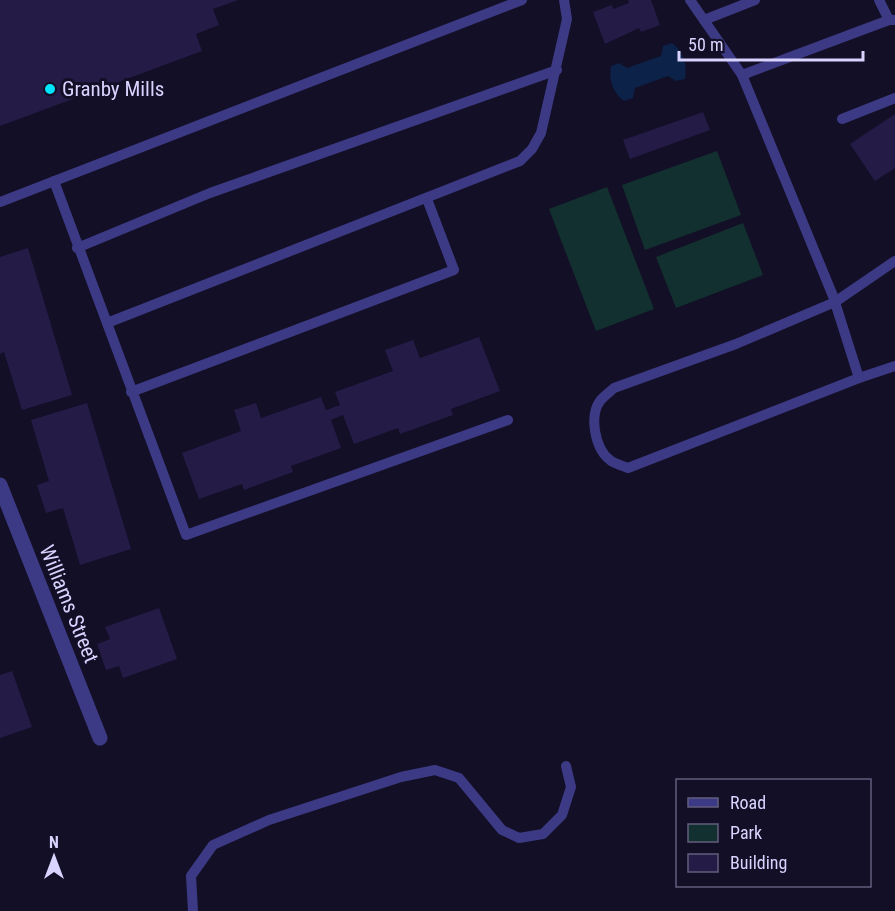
<svg xmlns="http://www.w3.org/2000/svg" width="895" height="911" font-family="'Roboto Condensed',sans-serif">
  <style>
    .green { fill: #12302f }
    .water { fill: #0c2248 }
    .building { fill: #241b47 }
    .lines { fill: none; stroke-linecap: round; stroke-linejoin: round }
    .service { stroke: #3d3a85; stroke-width: 10 }
    .minor { stroke: #3d3a85; stroke-width: 15 }
    .poi-dot { fill: #00e5ff; stroke: #130f26; stroke-width: 2 }
    .labels { text-anchor: middle; stroke-width: 6; stroke-linejoin: round; paint-order: stroke }
    .poi-label { font-size: 21px; fill: #d9d4ff; stroke: #130f26; text-anchor: start }
    .street-label { font-size: 21px; fill: #d9d4ff; stroke: #130f26 }
  </style>
  <rect width="100%" height="100%" fill="#130f26"/>
  <g class="green">
    <path d="M717 151 741 215 645 250 622 185Z"/>
    <path d="M607 187 654 309 596 331 549 209Z"/>
    <path d="M743 223 763 275 676 308 656 257Z"/>
  </g>
  <path class="water" d="M672 43C683 51 688 65 685 79L676 81 668 76 635 88 633 98 624 101C613 93 608 79 611 66L619 63 627 68 661 56 663 46Z"/>
  <g class="building">
    <path d="M0 0H238L213 9 219 25 196 34 202 51 0 126Z"/>
    <path d="M628 0H651L660 25 641 32 639 28 605 44 593 12 612 5 613 9 629 3Z"/>
    <path d="M703 112 710 130 630 159 623 140Z"/>
    <path d="M895 114V168L875 181 850 144Z"/>
    <path d="M28 248 72 395 22 410 4 352 0 354V257Z"/>
    <path d="M479 337 500 391 451 409 453 415 400 434 398 428 354 444 343 415 331 420 341 448 291 466 293 472 244 490 242 484 199 499 182 453 241 431 234 410 256 403 261 418 321 397 326 410 340 405 335 392 393 371 385 350 413 340 420 358Z"/>
    <path d="M87 403 131 549 80 565 63 508 46 513 37 485 49 481 31 420Z"/>
    <path d="M159 608 177 659 123 678 119 666 106 670 97 644 110 639 105 627Z"/>
    <path d="M12 671 32 727 0 738V675Z"/>
  </g>
  <g class="lines">
    <g class="service">
      <path d="M690 0 742 75 833 296 859 378 895 366"/>
      <path d="M879 0 889 20H895"/>
      <path d="M704 20 755 0"/>
      <path d="M742 75 889 20"/>
      <path d="M842 119 895 98"/>
      <path d="M54 181 186 535 508 420"/>
      <path d="M0 202 522 0"/>
      <path d="M77 248 210 193 557 70"/>
      <path d="M107 323 520 161 532 149 541 133 567 19 564 0"/>
      <path d="M859 378 628 468C622 465 614 464 610 460 595 449 589 416 600 401 604 396 610 392 614 388L736 344 835 302 895 261"/>
      <path d="M131 392 454 270 427 199"/>
      <path d="M193 911 191 876 213 845 269 820 401 777 435 770 459 778 502 830 519 838 543 834 562 815 571 787 566 766"/>
    </g>
    <path class="minor" d="M0 485 100 738"/>
  </g>
  <circle class="poi-dot" cx="50" cy="89" r="6"/>
  <g class="labels">
    <g class="poi-label">
      <text x="62" y="96">Granby Mills</text>
    </g>
    <g class="street-label">
      <text transform="translate(69 604) rotate(68)" y="7">Williams Street</text>
    </g>
  </g>
  <rect x="676" y="779" width="195" height="108" fill="#130f26" stroke="#625e7d" stroke-width="1.5"/>
  <rect x="688" y="798" width="30" height="9" fill="#3d3a85" stroke="#625e7d" stroke-width="1.5"/>
  <text x="730" y="809" font-size="18" fill="#d9d4ff">Road</text>
  <rect x="688" y="824" width="30" height="18" fill="#12302f" stroke="#625e7d" stroke-width="1.5"/>
  <text x="730" y="839" font-size="18" fill="#d9d4ff">Park</text>
  <rect x="688" y="854" width="30" height="18" fill="#241b47" stroke="#625e7d" stroke-width="1.5"/>
  <text x="730" y="869" font-size="18" fill="#d9d4ff">Building</text>
  <g transform="translate(54 857)" stroke="#130f26" stroke-width="4.5" paint-order="stroke">
  <path d="M0-4.5L10 22L0 15L-10 22Z" fill="#d9d4ff"/>
  <text y="-9" font-size="16" font-weight="bold" text-anchor="middle" fill="#d9d4ff">N</text>
  </g>
  <path d="M679 51v9h184v-9" fill="none" stroke="#d9d4ff" stroke-width="3"/>
  <text x="688" y="51" font-size="18" fill="#d9d4ff" stroke="#130f26" stroke-width="4.5" paint-order="stroke">50 m</text>
</svg>
